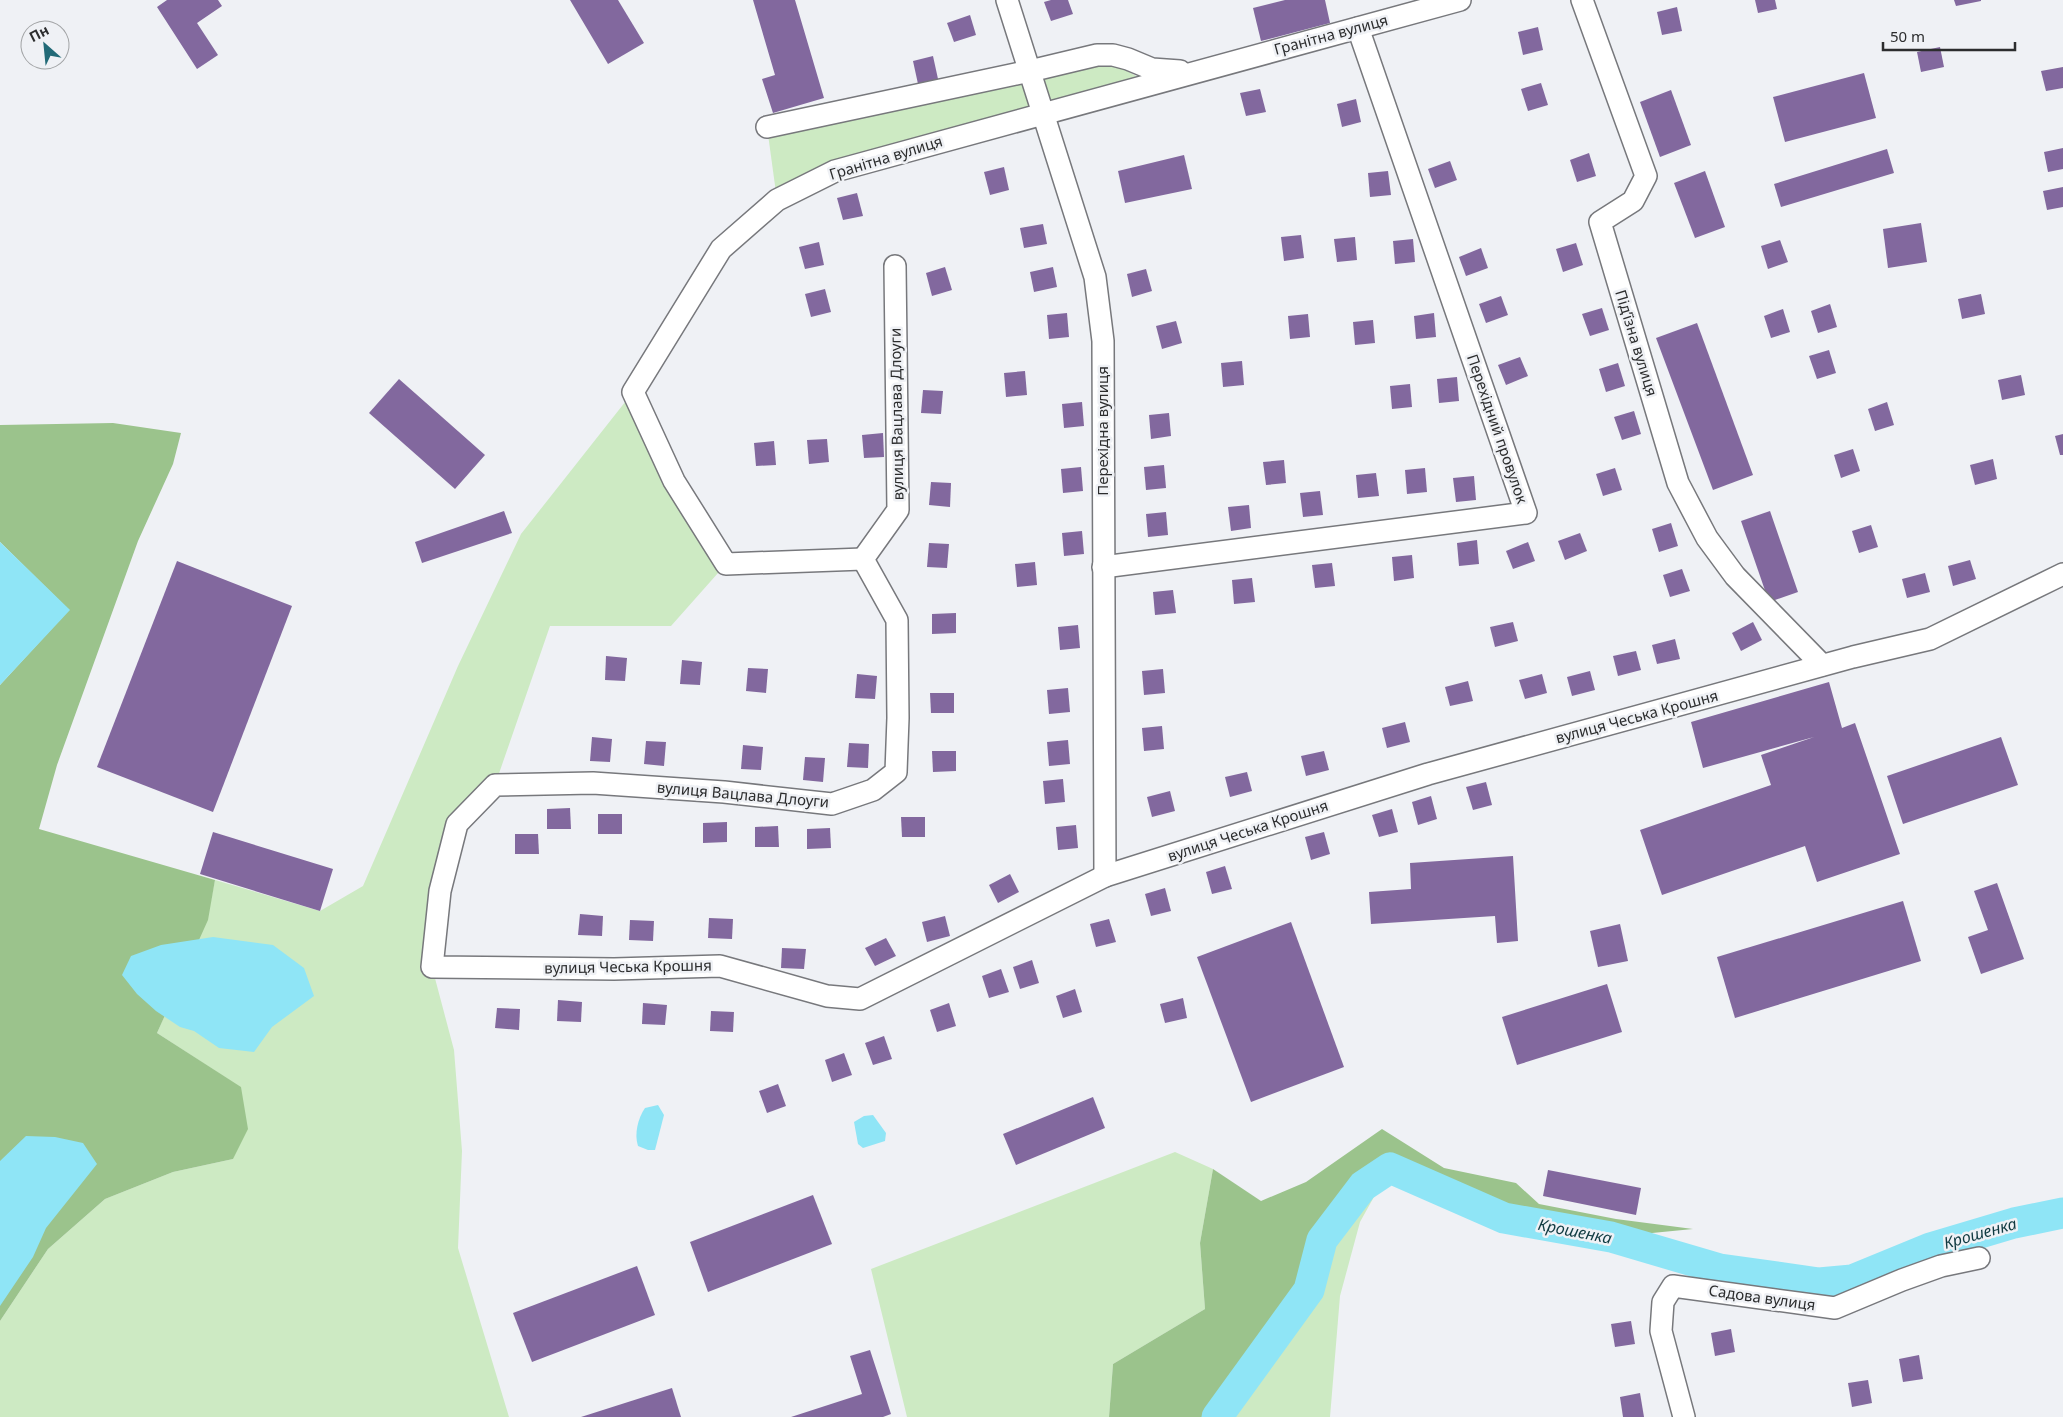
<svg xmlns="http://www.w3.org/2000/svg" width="2063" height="1417" font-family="'Noto Sans',sans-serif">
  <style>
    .green { fill: #cdeac3 }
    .forest { fill: #9bc38c }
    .water { fill: #8fe5f6 }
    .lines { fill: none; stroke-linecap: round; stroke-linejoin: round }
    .river { stroke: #8fe5f6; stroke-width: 31 }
    .building { fill: #82689e }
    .minor-casing { stroke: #77787c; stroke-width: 24 }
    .minor { stroke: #fff; stroke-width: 21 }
    .labels { text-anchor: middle; stroke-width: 5; stroke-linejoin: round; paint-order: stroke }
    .street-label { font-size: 15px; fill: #2c2d2e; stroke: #eff1f5 }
    .water-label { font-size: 16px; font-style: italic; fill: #103a41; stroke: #eff1f5 }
  </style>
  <rect width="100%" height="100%" fill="#eff1f5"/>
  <g class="green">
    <path d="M1097 55 1151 84 777 200 767 127Z"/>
    <path d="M633 392 726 564 671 626H550L495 785 457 824 432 967 454 1050 462 1151 458 1248 509 1417H0V1321L48 1249 105 1199 173 1172 233 1159 240 1087 157 1033 207 920 215 880 320 911 363 886 458 666 521 534Z"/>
    <path d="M1175 1152 1213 1169 1200 1243 1205 1309 1113 1364 1109 1417H907L871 1269Z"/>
    <path d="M1390 1168 1360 1222 1340 1296 1330 1417H1217L1309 1290 1322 1240 1363 1186Z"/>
  </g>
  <g class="forest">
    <path d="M113 423 181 433 173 464 138 541 57 765 39 829 215 880 208 920 157 1033 241 1087 248 1129 233 1159 173 1172 105 1199 48 1249 0 1321V685L69 610 0 542V425Z"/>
    <path d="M1382 1129 1444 1168 1516 1183 1539 1204 1616 1219 1693 1229 1611 1237 1504 1218 1390 1168 1363 1186 1322 1240 1309 1290 1217 1417H1109L1113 1364 1205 1309 1200 1243 1213 1169 1261 1201 1306 1182Z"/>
  </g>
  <g class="water">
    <path d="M0 542 70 610 0 685Z"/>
    <path d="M213 937 273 945 304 968 314 996 272 1027 254 1052 219 1048 194 1031 180 1027 156 1011 137 994 122 975 131 956 161 945Z"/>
    <path d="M658 1105 664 1115 655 1150H648L638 1146C634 1134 638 1118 645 1108Z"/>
    <path d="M873 1115 886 1133 885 1141 863 1148 858 1144 854 1122 864 1116Z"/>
    <path d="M26 1136 55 1137 83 1143 97 1164 46 1228 33 1257 0 1306V1161Z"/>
  </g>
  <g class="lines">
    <path class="river" d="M1217 1417 1309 1290 1322 1240 1363 1186 1390 1168 1504 1218 1611 1237 1720 1269 1819 1283 1852 1280 1930 1248 2014 1223 2063 1213"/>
  </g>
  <g class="building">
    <path d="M167 0H218L222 6 197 23 218 55 197 69 157 7Z"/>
    <path d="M570 0H618L644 43 608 64Z"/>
    <path d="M753 0H795L824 98 773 113 762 79 775 75Z"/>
    <path d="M1051 0H1068L1073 14 1051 21 1044 2Z"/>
    <path d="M1285 0H1325L1330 23 1261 41 1253 8Z"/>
    <path d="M1755 0H1775L1777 9 1758 13Z"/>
    <path d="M1954 0H1981V1L1956 6Z"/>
    <path d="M1677 7 1682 31 1662 35 1657 12Z"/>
    <path d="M970 15 976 35 954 42 947 23Z"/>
    <path d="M1538 27 1543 50 1523 55 1518 32Z"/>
    <path d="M1940 47 1944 67 1921 72 1917 52Z"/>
    <path d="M933 56 938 79 918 84 913 61Z"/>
    <path d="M2063 67V88L2046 91 2041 71Z"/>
    <path d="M1864 73 1876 118 1785 142 1773 97Z"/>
    <path d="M1541 83 1548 105 1528 111 1521 89Z"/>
    <path d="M1260 89 1266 112 1246 116 1240 93Z"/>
    <path d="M1671 90 1691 145 1660 157 1640 102Z"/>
    <path d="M1356 99 1361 122 1342 127 1337 104Z"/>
    <path d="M2063 148V169L2048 172 2044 152Z"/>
    <path d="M1887 149 1894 173 1781 207 1774 184Z"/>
    <path d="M1589 153 1596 176 1577 182 1570 160Z"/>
    <path d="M1184 155 1192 189 1125 203 1118 171Z"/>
    <path d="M1450 161 1457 180 1435 188 1428 169Z"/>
    <path d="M1004 167 1009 190 990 195 984 172Z"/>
    <path d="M1388 171 1391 195 1370 197 1368 173Z"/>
    <path d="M1705 171 1725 227 1695 238 1674 183Z"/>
    <path d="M2063 187V207L2047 210 2043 191Z"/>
    <path d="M857 193 863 216 843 220 837 198Z"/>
    <path d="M1921 223 1927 262 1888 268 1883 229Z"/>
    <path d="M1043 224 1047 244 1024 248 1020 228Z"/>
    <path d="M1301 235 1304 258 1284 261 1281 237Z"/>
    <path d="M1355 237 1357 260 1337 262 1334 239Z"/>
    <path d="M1413 239 1415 262 1395 264 1393 241Z"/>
    <path d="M1780 240 1788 262 1768 269 1761 246Z"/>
    <path d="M819 242 824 265 805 269 799 247Z"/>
    <path d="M1576 243 1583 265 1563 272 1556 249Z"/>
    <path d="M1481 248 1488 268 1466 276 1459 257Z"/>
    <path d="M945 267 952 290 932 296 926 273Z"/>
    <path d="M1053 267 1057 287 1034 292 1030 272Z"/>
    <path d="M1146 269 1152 291 1132 297 1127 274Z"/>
    <path d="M825 289 831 312 811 317 805 294Z"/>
    <path d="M1981 294 1985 314 1962 319 1958 299Z"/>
    <path d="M1501 296 1508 315 1486 323 1479 304Z"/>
    <path d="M1830 304 1837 327 1818 333 1811 311Z"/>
    <path d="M1602 308 1609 330 1590 336 1582 314Z"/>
    <path d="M1783 309 1790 332 1771 338 1764 316Z"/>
    <path d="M1067 313 1069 337 1049 339 1047 315Z"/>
    <path d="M1434 313 1436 337 1416 339 1414 316Z"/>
    <path d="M1308 314 1310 337 1290 339 1288 316Z"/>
    <path d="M1373 320 1375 343 1355 345 1353 322Z"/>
    <path d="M1176 321 1182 343 1162 349 1156 326Z"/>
    <path d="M1697 323 1753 475 1713 490 1656 338Z"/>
    <path d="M1829 350 1836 373 1817 379 1809 356Z"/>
    <path d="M1520 357 1528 376 1506 385 1498 365Z"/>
    <path d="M1242 361 1244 385 1223 387 1221 363Z"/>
    <path d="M1618 363 1625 386 1606 392 1599 369Z"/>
    <path d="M1025 371 1027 395 1006 397 1004 373Z"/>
    <path d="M2021 375 2025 395 2002 400 1998 380Z"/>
    <path d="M1457 377 1459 401 1439 403 1437 379Z"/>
    <path d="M399 379 485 455 455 489 369 413Z"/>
    <path d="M1410 384 1412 407 1392 409 1390 386Z"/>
    <path d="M923 390 943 391 941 414 921 413Z"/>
    <path d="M1082 402 1084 426 1064 428 1062 404Z"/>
    <path d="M1887 402 1894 425 1875 431 1868 409Z"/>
    <path d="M1634 411 1641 434 1622 440 1614 417Z"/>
    <path d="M1169 413 1171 436 1151 439 1149 415Z"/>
    <path d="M883 433 884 457 864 458 862 435Z"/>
    <path d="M2063 434V455H2060L2055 436Z"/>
    <path d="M827 439 829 462 809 464 807 440Z"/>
    <path d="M774 441 776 465 756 466 754 443Z"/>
    <path d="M1853 449 1860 471 1841 478 1834 455Z"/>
    <path d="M1993 459 1997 479 1975 485 1970 465Z"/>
    <path d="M1284 460 1286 483 1266 485 1263 462Z"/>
    <path d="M1164 465 1166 488 1146 490 1144 467Z"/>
    <path d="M1081 467 1083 491 1063 493 1061 469Z"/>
    <path d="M1425 468 1427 492 1407 494 1405 470Z"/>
    <path d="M1615 468 1622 490 1603 496 1596 474Z"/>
    <path d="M1376 473 1379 496 1358 498 1356 475Z"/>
    <path d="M1474 476 1476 500 1456 502 1453 478Z"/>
    <path d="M931 482 951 483 950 507 929 505Z"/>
    <path d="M1320 491 1323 515 1303 517 1300 493Z"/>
    <path d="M1249 505 1251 528 1231 531 1228 507Z"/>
    <path d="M504 511 512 533 422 563 415 542Z"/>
    <path d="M1770 511 1798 592 1769 602 1741 521Z"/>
    <path d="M1166 512 1168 535 1148 537 1146 514Z"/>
    <path d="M1671 523 1678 546 1659 552 1652 529Z"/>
    <path d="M1871 525 1878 547 1859 553 1852 531Z"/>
    <path d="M1082 531 1084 554 1064 556 1062 533Z"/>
    <path d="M1580 533 1587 551 1565 560 1558 541Z"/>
    <path d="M1477 540 1479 564 1459 566 1457 543Z"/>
    <path d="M1528 542 1535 561 1513 569 1506 551Z"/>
    <path d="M929 543 949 544 947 568 927 567Z"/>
    <path d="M1412 555 1414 578 1394 581 1392 557Z"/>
    <path d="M1970 560 1976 579 1953 586 1948 566Z"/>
    <path d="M177 561 292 606 213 812 97 767Z"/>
    <path d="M1035 562 1037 585 1017 587 1015 564Z"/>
    <path d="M1332 563 1335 586 1315 588 1312 565Z"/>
    <path d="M1682 569 1690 591 1670 597 1663 575Z"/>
    <path d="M1925 573 1930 592 1907 598 1902 579Z"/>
    <path d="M1252 578 1255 602 1234 604 1232 580Z"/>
    <path d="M1173 590 1176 613 1155 615 1153 592Z"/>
    <path d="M956 613V633L932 634V614Z"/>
    <path d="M1513 622 1518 641 1495 647 1490 627Z"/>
    <path d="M1753 622 1762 640 1741 651 1732 633Z"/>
    <path d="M1078 625 1080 648 1060 650 1058 627Z"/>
    <path d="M1675 639 1680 659 1657 664 1652 645Z"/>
    <path d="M1636 651 1641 670 1618 676 1613 656Z"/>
    <path d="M606 656 627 658 625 681 605 680Z"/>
    <path d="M682 660 702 662 700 685 680 684Z"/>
    <path d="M748 668 768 669 766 693 746 691Z"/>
    <path d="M1163 669 1165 693 1144 695 1142 671Z"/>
    <path d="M1590 671 1595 690 1572 696 1567 677Z"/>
    <path d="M857 674 877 676 875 699 855 698Z"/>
    <path d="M1542 674 1547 693 1525 699 1519 680Z"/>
    <path d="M1468 681 1473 701 1450 706 1445 687Z"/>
    <path d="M1829 682 1842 728 1855 723 1900 854 1817 882 1805 846 1662 895 1640 830 1771 785 1761 755 1814 737 1703 768 1691 722Z"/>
    <path d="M1068 688 1070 712 1049 714 1047 690Z"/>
    <path d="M930 693H954V713H931Z"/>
    <path d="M1405 722 1410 742 1387 748 1382 728Z"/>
    <path d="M1162 726 1164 749 1144 751 1142 728Z"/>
    <path d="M592 737 612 739 610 762 590 761Z"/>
    <path d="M2001 737 2018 785 1903 824 1887 776Z"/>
    <path d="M1068 740 1070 764 1049 766 1047 742Z"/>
    <path d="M646 741 666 742 664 766 644 764Z"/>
    <path d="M849 743 869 744 868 768 847 767Z"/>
    <path d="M743 745 763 747 761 770 741 769Z"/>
    <path d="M932 751H956V771L933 772Z"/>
    <path d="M1324 751 1329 770 1306 776 1301 756Z"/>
    <path d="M805 757 825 758 823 782 803 780Z"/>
    <path d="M1247 772 1252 791 1230 797 1225 777Z"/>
    <path d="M1063 779 1065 802 1045 804 1043 781Z"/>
    <path d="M1486 782 1492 805 1473 810 1466 787Z"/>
    <path d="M1170 791 1175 811 1152 817 1147 797Z"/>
    <path d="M1431 796 1437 819 1418 825 1412 802Z"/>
    <path d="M570 808 571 829H547V809Z"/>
    <path d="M1392 809 1398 832 1379 837 1372 815Z"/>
    <rect x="598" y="814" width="24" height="20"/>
    <path d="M901 817H925V837H902Z"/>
    <path d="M727 822V842L703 843V823Z"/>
    <path d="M1076 825 1078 848 1058 850 1056 827Z"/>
    <path d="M778 826 779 847H755V827Z"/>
    <path d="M830 828 831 848 807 849V829Z"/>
    <path d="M213 832 333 869 320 911 200 874Z"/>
    <path d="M1324 832 1330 854 1311 860 1305 837Z"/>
    <path d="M515 834H538L539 854H515Z"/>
    <path d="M1513 856 1518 941 1497 943 1495 916 1371 924 1369 892 1411 889 1410 863Z"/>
    <path d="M1225 866 1232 889 1212 894 1206 872Z"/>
    <path d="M1010 874 1019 892 998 903 989 885Z"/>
    <path d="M1997 883 2024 959 1981 974 1968 937 1988 930 1974 891Z"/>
    <path d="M1165 888 1171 911 1151 916 1145 894Z"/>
    <path d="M1903 901 1921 961 1735 1018 1717 957Z"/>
    <path d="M580 914 603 916 602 936 578 935Z"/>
    <path d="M945 916 950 936 927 942 922 922Z"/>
    <path d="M709 918 733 919 732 939 708 938Z"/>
    <path d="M1109 919 1116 942 1096 947 1090 924Z"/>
    <path d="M630 920 654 921 653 941 629 940Z"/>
    <path d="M1291 922 1344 1067 1251 1102 1197 957Z"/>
    <path d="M1620 924 1628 961 1598 967 1590 931Z"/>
    <path d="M886 938 896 956 875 966 865 948Z"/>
    <path d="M782 948 806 949 804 969 781 968Z"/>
    <path d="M1032 960 1039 983 1020 989 1013 967Z"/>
    <path d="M1001 969 1009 992 989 998 982 976Z"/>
    <path d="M1607 984 1622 1032 1517 1065 1502 1017Z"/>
    <path d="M1075 989 1082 1012 1063 1018 1056 996Z"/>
    <path d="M1183 998 1187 1018 1165 1023 1160 1004Z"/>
    <path d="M558 1000 582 1002 581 1022 557 1021Z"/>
    <path d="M643 1003 667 1005 665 1025 642 1024Z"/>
    <path d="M949 1003 956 1026 937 1032 930 1010Z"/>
    <path d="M497 1008 520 1009 519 1030 495 1028Z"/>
    <path d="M711 1011 734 1012 733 1032 710 1031Z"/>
    <path d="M884 1036 892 1059 873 1065 865 1043Z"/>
    <path d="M844 1053 852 1075 832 1082 825 1060Z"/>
    <path d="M778 1084 786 1106 767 1113 759 1091Z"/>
    <path d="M1093 1097 1105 1128 1016 1165 1003 1134Z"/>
    <path d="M1548 1170 1641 1188 1636 1215 1543 1196Z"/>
    <path d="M813 1195 832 1244 708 1292 690 1242Z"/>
    <path d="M637 1266 655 1315 532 1362 513 1313Z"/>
    <path d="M1631 1321 1635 1344 1615 1347 1611 1324Z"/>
    <path d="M1731 1329 1735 1352 1715 1356 1711 1333Z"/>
    <path d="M870 1350 891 1414 883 1417H791L862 1394 850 1356Z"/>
    <path d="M1919 1355 1923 1379 1903 1382 1899 1359Z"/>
    <path d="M1868 1380 1872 1403 1852 1407 1848 1383Z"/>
    <path d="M672 1388 681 1417H581Z"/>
    <path d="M1640 1393 1644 1417H1623L1620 1397Z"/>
  </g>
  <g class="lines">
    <g class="minor-casing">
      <g id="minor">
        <path d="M1007 0 1095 277 1103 341 1105 876"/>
        <path d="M1582 0 1646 176 1633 201 1600 222 1678 483 1707 538 1735 576 1822 665"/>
        <path d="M767 127 1030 71 1097 55H1113L1128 59 1152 69 1180 71"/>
        <path d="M895 266 898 510 863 559 897 620 898 718 896 772 873 790 832 804 724 792 593 783 495 785 457 824 440 891 432 967 614 969 720 966 827 996 860 999 1105 876 1428 774 1853 657 1930 639 2063 574"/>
        <path d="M863 559 726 564 674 481 633 392 721 249 777 200 835 171 1460 0"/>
        <path d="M1103 567 1526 513 1358 28"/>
        <path d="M1684 1417 1661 1331 1663 1302 1673 1286 1835 1308 1902 1280 1941 1266 1979 1258"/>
      </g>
    </g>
    <use href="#minor" class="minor"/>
  </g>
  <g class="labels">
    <g class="street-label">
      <text transform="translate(1331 35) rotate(-15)" y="5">Гранітна вулиця</text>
      <text transform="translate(886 158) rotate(-17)" y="5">Гранітна вулиця</text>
      <text transform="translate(1636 343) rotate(73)" y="5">Підʼїзна вулиця</text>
      <text transform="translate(897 414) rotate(-91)" y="5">вулиця Вацлава Длоуги</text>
      <text transform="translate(1497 429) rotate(71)" y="5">Перехідний провулок</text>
      <text transform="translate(1103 431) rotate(-90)" y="5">Перехідна вулиця</text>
      <text transform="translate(1637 717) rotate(-15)" y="5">вулиця Чеська Крошня</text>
      <text transform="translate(743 795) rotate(5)" y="5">вулиця Вацлава Длоуги</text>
      <text transform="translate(1248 831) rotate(-18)" y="5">вулиця Чеська Крошня</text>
      <text transform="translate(628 967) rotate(-1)" y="5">вулиця Чеська Крошня</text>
      <text transform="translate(1762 1298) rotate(8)" y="5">Садова вулиця</text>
    </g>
    <g class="water-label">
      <text transform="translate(1575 1231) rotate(11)" y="6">Крошенка</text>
      <text transform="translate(1980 1233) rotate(-16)" y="6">Крошенка</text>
    </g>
  </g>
  <g transform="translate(45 45) rotate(333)"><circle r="24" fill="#eff1f5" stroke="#a1a3a5"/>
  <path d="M0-4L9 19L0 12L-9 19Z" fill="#226a77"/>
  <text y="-8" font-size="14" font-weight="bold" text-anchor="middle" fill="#2c2d2e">Пн</text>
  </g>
  <path d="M1883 42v8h132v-8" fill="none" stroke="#2c2d2e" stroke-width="2.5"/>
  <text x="1890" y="42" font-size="15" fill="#2c2d2e" stroke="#eff1f5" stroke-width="4" paint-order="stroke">50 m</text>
</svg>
